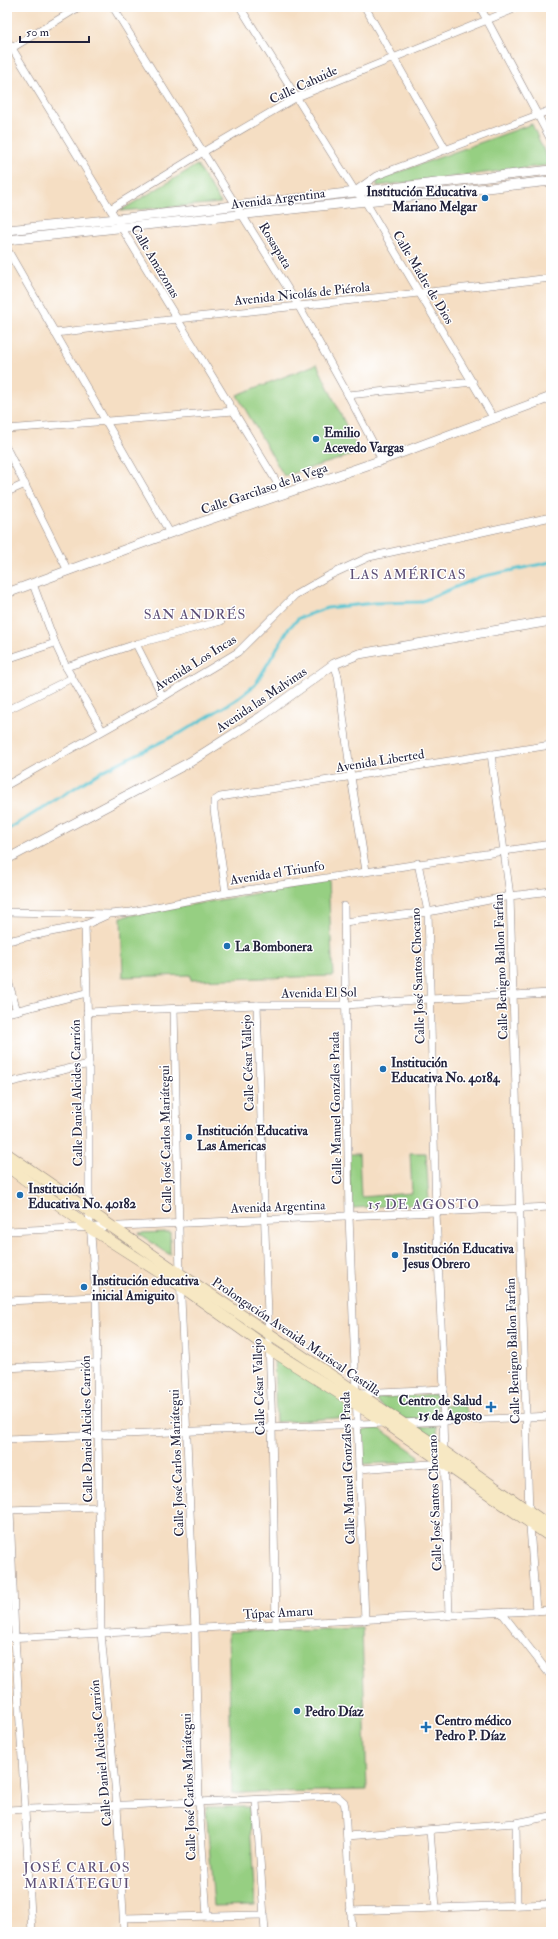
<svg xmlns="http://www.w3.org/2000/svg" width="558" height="1939" font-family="'IM FELL Double Pica',serif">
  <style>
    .green { fill: #96cf82; stroke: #5c785e }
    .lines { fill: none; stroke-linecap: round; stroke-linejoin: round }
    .stream { stroke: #59c5d2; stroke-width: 3 }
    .minor-casing { stroke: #8c807f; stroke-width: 8 }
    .tertiary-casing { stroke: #8c807f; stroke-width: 10 }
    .secondary-casing { stroke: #8c807f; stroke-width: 12 }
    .minor { stroke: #fff; stroke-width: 7 }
    .tertiary { stroke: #fff; stroke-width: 9 }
    .secondary { stroke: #f7e8c3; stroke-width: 11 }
    .poi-dot { fill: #1f6fb2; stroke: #fff; stroke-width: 1.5 }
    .labels { text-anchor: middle; stroke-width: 3; stroke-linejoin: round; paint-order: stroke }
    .street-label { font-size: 13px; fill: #22223b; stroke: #fff }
    .poi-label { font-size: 13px; font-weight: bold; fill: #22223b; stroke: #fff; text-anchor: start }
    .neighbourhood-label { font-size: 14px; letter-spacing: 1px; fill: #5d4f76; stroke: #fff }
  </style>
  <rect width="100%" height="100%" fill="#fff"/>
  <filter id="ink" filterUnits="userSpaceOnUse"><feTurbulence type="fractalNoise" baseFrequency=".025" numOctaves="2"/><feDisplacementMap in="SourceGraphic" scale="8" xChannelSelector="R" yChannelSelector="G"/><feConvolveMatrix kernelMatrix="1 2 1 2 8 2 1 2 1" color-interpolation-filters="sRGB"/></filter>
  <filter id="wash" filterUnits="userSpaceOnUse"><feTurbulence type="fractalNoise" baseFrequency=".012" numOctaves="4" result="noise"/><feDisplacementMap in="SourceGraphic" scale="16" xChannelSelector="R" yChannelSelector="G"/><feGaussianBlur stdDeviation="0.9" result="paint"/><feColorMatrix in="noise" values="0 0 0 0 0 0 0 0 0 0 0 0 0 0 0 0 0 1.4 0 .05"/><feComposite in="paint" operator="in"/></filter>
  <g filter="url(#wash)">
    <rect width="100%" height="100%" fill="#f5dec3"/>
    <g class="green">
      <path d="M532 124 550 165 377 186V180Z"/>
      <path d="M197 165 221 203 120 211Z"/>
      <path d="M317 364 359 453 284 476 237 395Z"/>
      <path d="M328 881 333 976 191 980 190 975 123 977 121 917Z"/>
      <path d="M410 1153H426L429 1202 426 1204 351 1208 348 1154H359L361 1197 412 1193Z"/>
      <path d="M170 1232V1255L138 1233Z"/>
      <path d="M274 1357 353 1406 351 1417 276 1422Z"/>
      <path d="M437 1394 439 1419 400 1420 377 1402V1398Z"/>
      <path d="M463 1404 470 1416 445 1419 443 1406Z"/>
      <path d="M437 1426 438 1443 415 1427Z"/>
      <path d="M379 1428 419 1456 418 1462 362 1464 361 1430Z"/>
      <path d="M362 1628 367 1790 232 1793 228 1632Z"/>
      <path d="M206 1807H249L255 1905 214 1906Z"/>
    </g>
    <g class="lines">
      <path class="stream" d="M7 830 102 771 182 732 237 699 255 685 289 628 299 618 327 608 374 603 420 602 480 577 551 562"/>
    </g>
  </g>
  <g filter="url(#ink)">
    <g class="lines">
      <g class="minor-casing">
        <g id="minor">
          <path d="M113 7 298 305 348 395 382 460"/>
          <path d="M240 7 355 191 365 201 494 419"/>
          <path d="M365 7 446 150"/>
          <path d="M480 7 551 140"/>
          <path d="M7 40 284 494"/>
          <path d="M7 51 79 7"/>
          <path d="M355 191 376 176 551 110"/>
          <path d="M110 209 203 152 297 97 519 7"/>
          <path d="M7 249 170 533"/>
          <path d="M55 333C220 313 386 298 551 278"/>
          <path d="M348 395 473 382"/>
          <path d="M7 429 234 411"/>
          <path d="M7 449 68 571"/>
          <path d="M7 492 25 484"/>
          <path d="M33 584 55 643 66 667 102 730"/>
          <path d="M136 644 163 697"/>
          <path d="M7 659 55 643"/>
          <path d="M334 664 338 676 351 777 366 871"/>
          <path d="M66 667 136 644 221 621"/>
          <path d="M7 710 72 678"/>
          <path d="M491 754 510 896 529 1512 536 1611"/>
          <path d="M7 785 163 697 238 652 295 595 328 576 369 557 551 517"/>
          <path d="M418 863 428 912 436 1212 444 1389 443 1420 449 1616"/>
          <path d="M226 893 214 810V801L220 797 551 745"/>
          <path d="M344 906 349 1216 365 1620"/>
          <path d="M7 912 110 914 131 912 226 893 551 844"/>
          <path d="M344 922 428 912 510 896 551 891"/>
          <path d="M85 925 89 1064V1211L96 1297 101 1633 117 1806 124 1932"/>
          <path d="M7 941 85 925 107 915"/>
          <path d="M7 977 17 1011"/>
          <path d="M257 1005 272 1428 276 1625"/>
          <path d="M174 1009 180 1274 195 1629 199 1803 207 1916"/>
          <path d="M87 1012 257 1005H346L430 999 551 993"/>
          <path d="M7 1013 86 993"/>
          <path d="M7 1083 89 1064"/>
          <path d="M7 1231 551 1207"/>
          <path d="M7 1301 96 1297"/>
          <path d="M7 1368 97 1363"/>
          <path d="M358 1393 444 1389"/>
          <path d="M401 1423 551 1416"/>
          <path d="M7 1439 384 1423"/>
          <path d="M359 1469 444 1463"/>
          <path d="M7 1510 100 1507"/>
          <path d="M10 1510 15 1637 32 1932"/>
          <path d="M502 1613 551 1676"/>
          <path d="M7 1638 551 1610"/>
          <path d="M256 1801 265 1932"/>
          <path d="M7 1810 337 1796 344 1802 345 1807 352 1932"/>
          <path d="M516 1823 517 1905"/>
          <path d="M430 1830 436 1908"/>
          <path d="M347 1836 516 1823 551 1816"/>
          <path d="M350 1911 551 1904"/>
          <path d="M124 1918 264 1915"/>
        </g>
      </g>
      <g class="tertiary-casing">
        <g id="tertiary">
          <path d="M7 230 117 219 551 170"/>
          <path d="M7 240 551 181"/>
          <path d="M7 593 170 533 382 460 551 397"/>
          <path d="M7 859 190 762 262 716 334 664 359 654 551 621"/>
        </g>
      </g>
      <g class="secondary-casing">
        <g id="secondary">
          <path d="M7 1154 180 1274 429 1441 551 1527"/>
          <path d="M7 1166 90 1228 181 1286 268 1348 386 1423 551 1537"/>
        </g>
      </g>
      <use href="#minor" class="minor"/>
      <use href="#tertiary" class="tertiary"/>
      <use href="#secondary" class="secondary"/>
    </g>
  </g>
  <g class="poi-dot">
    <circle cx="485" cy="198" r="4"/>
    <circle cx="316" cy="439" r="4"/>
    <circle cx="227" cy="946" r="4"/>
    <circle cx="383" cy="1069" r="4"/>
    <circle cx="189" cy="1137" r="4"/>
    <circle cx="20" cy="1195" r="4"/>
    <circle cx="395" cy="1255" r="4"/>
    <circle cx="84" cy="1287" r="4"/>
    <path d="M489 1401h4v4h4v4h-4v4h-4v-4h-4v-4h4z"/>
    <circle cx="297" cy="1711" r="4"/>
    <path d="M424 1721h4v4h4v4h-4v4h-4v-4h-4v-4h4z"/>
  </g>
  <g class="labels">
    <g class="street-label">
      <text transform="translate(303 84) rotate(-25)" y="5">Calle Cahuide</text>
      <text transform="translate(278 198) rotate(-7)" y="5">Avenida Argentina</text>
      <text transform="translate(276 245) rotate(59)" y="5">Rosaspata</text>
      <text transform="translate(156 261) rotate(59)" y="5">Calle Amazonas</text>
      <text transform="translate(424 277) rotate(59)" y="5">Calle Madre de Dios</text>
      <text transform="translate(302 293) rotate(-6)" y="5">Avenida Nicolás de Piérola</text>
      <text transform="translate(264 488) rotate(-19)" y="5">Calle Garcilaso de la Vega</text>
      <text transform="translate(195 662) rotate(-32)" y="5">Avenida Los Incas</text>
      <text transform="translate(261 699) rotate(-34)" y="5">Avenida las Malvinas</text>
      <text transform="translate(380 760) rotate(-9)" y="5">Avenida Liberted</text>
      <text transform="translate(277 872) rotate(-9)" y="5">Avenida el Triunfo</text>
      <text transform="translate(500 967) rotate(-92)" y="5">Calle Benigno Ballon Farfan</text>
      <text transform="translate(417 976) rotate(-92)" y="5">Calle José Santos Chocano</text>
      <text transform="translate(319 992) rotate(-1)" y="5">Avenida El Sol</text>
      <text transform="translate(247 1063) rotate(-92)" y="5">Calle César Vallejo</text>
      <text transform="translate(76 1093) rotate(-91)" y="5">Calle Daniel Alcides Carrión</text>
      <text transform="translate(335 1108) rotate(-91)" y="5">Calle Manuel Gonzáles Prada</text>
      <text transform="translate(165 1139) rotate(-91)" y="5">Calle José Carlos Mariátegui</text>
      <text transform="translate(278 1206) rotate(-2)" y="5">Avenida Argentina</text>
      <text transform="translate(297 1336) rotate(34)" y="5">Prolongación Avenida Mariscal Castilla</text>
      <text transform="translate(512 1351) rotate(-92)" y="5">Calle Benigno Ballon Farfan</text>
      <text transform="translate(258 1387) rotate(-92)" y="5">Calle César Vallejo</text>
      <text transform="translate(86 1429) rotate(-91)" y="5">Calle Daniel Alcides Carrión</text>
      <text transform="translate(176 1463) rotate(-92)" y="5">Calle José Carlos Mariátegui</text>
      <text transform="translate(347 1468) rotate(-92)" y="5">Calle Manuel Gonzáles Prada</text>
      <text transform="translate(434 1503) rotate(-92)" y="5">Calle José Santos Chocano</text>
      <text transform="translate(278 1612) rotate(-3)" y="5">Túpac Amaru</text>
      <text transform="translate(100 1753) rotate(-95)" y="5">Calle Daniel Alcides Carrión</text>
      <text transform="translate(188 1787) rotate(-92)" y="5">Calle José Carlos Mariátegui</text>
    </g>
    <g class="poi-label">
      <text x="477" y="196" text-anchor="end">Institución Educativa<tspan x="477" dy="15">Mariano Melgar</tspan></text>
      <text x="324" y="437">Emilio<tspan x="324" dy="15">Acevedo Vargas</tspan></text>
      <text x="235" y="951">La Bombonera</text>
      <text x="391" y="1067">Institución<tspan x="391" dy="15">Educativa No. 40184</tspan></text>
      <text x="197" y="1135">Institución Educativa<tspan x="197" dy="15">Las Americas</tspan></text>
      <text x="28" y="1193">Institución<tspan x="28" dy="15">Educativa No. 40182</tspan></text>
      <text x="403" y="1253">Institución Educativa<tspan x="403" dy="15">Jesus Obrero</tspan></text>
      <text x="92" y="1285">Institución educativa<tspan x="92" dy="15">inicial Amiguito</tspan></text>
      <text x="482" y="1405" text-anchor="end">Centro de Salud<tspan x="482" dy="15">15 de Agosto</tspan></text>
      <text x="305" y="1716">Pedro Díaz</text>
      <text x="435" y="1725">Centro médico<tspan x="435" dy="15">Pedro P. Díaz</tspan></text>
    </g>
    <g class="neighbourhood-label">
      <text x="408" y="579">LAS AMÉRICAS</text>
      <text x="195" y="619">SAN ANDRÉS</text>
      <text x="424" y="1209">15 DE AGOSTO</text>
      <text x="77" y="1872">JOSÉ CARLOS<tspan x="77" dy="16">MARIÁTEGUI</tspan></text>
    </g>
  </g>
  <rect width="558" height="1939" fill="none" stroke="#fff" stroke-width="24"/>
  <path d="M20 36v6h69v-6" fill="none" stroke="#22223b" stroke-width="2"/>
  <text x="26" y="36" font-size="12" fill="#22223b" stroke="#ffffff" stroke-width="3" paint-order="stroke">50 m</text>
</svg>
